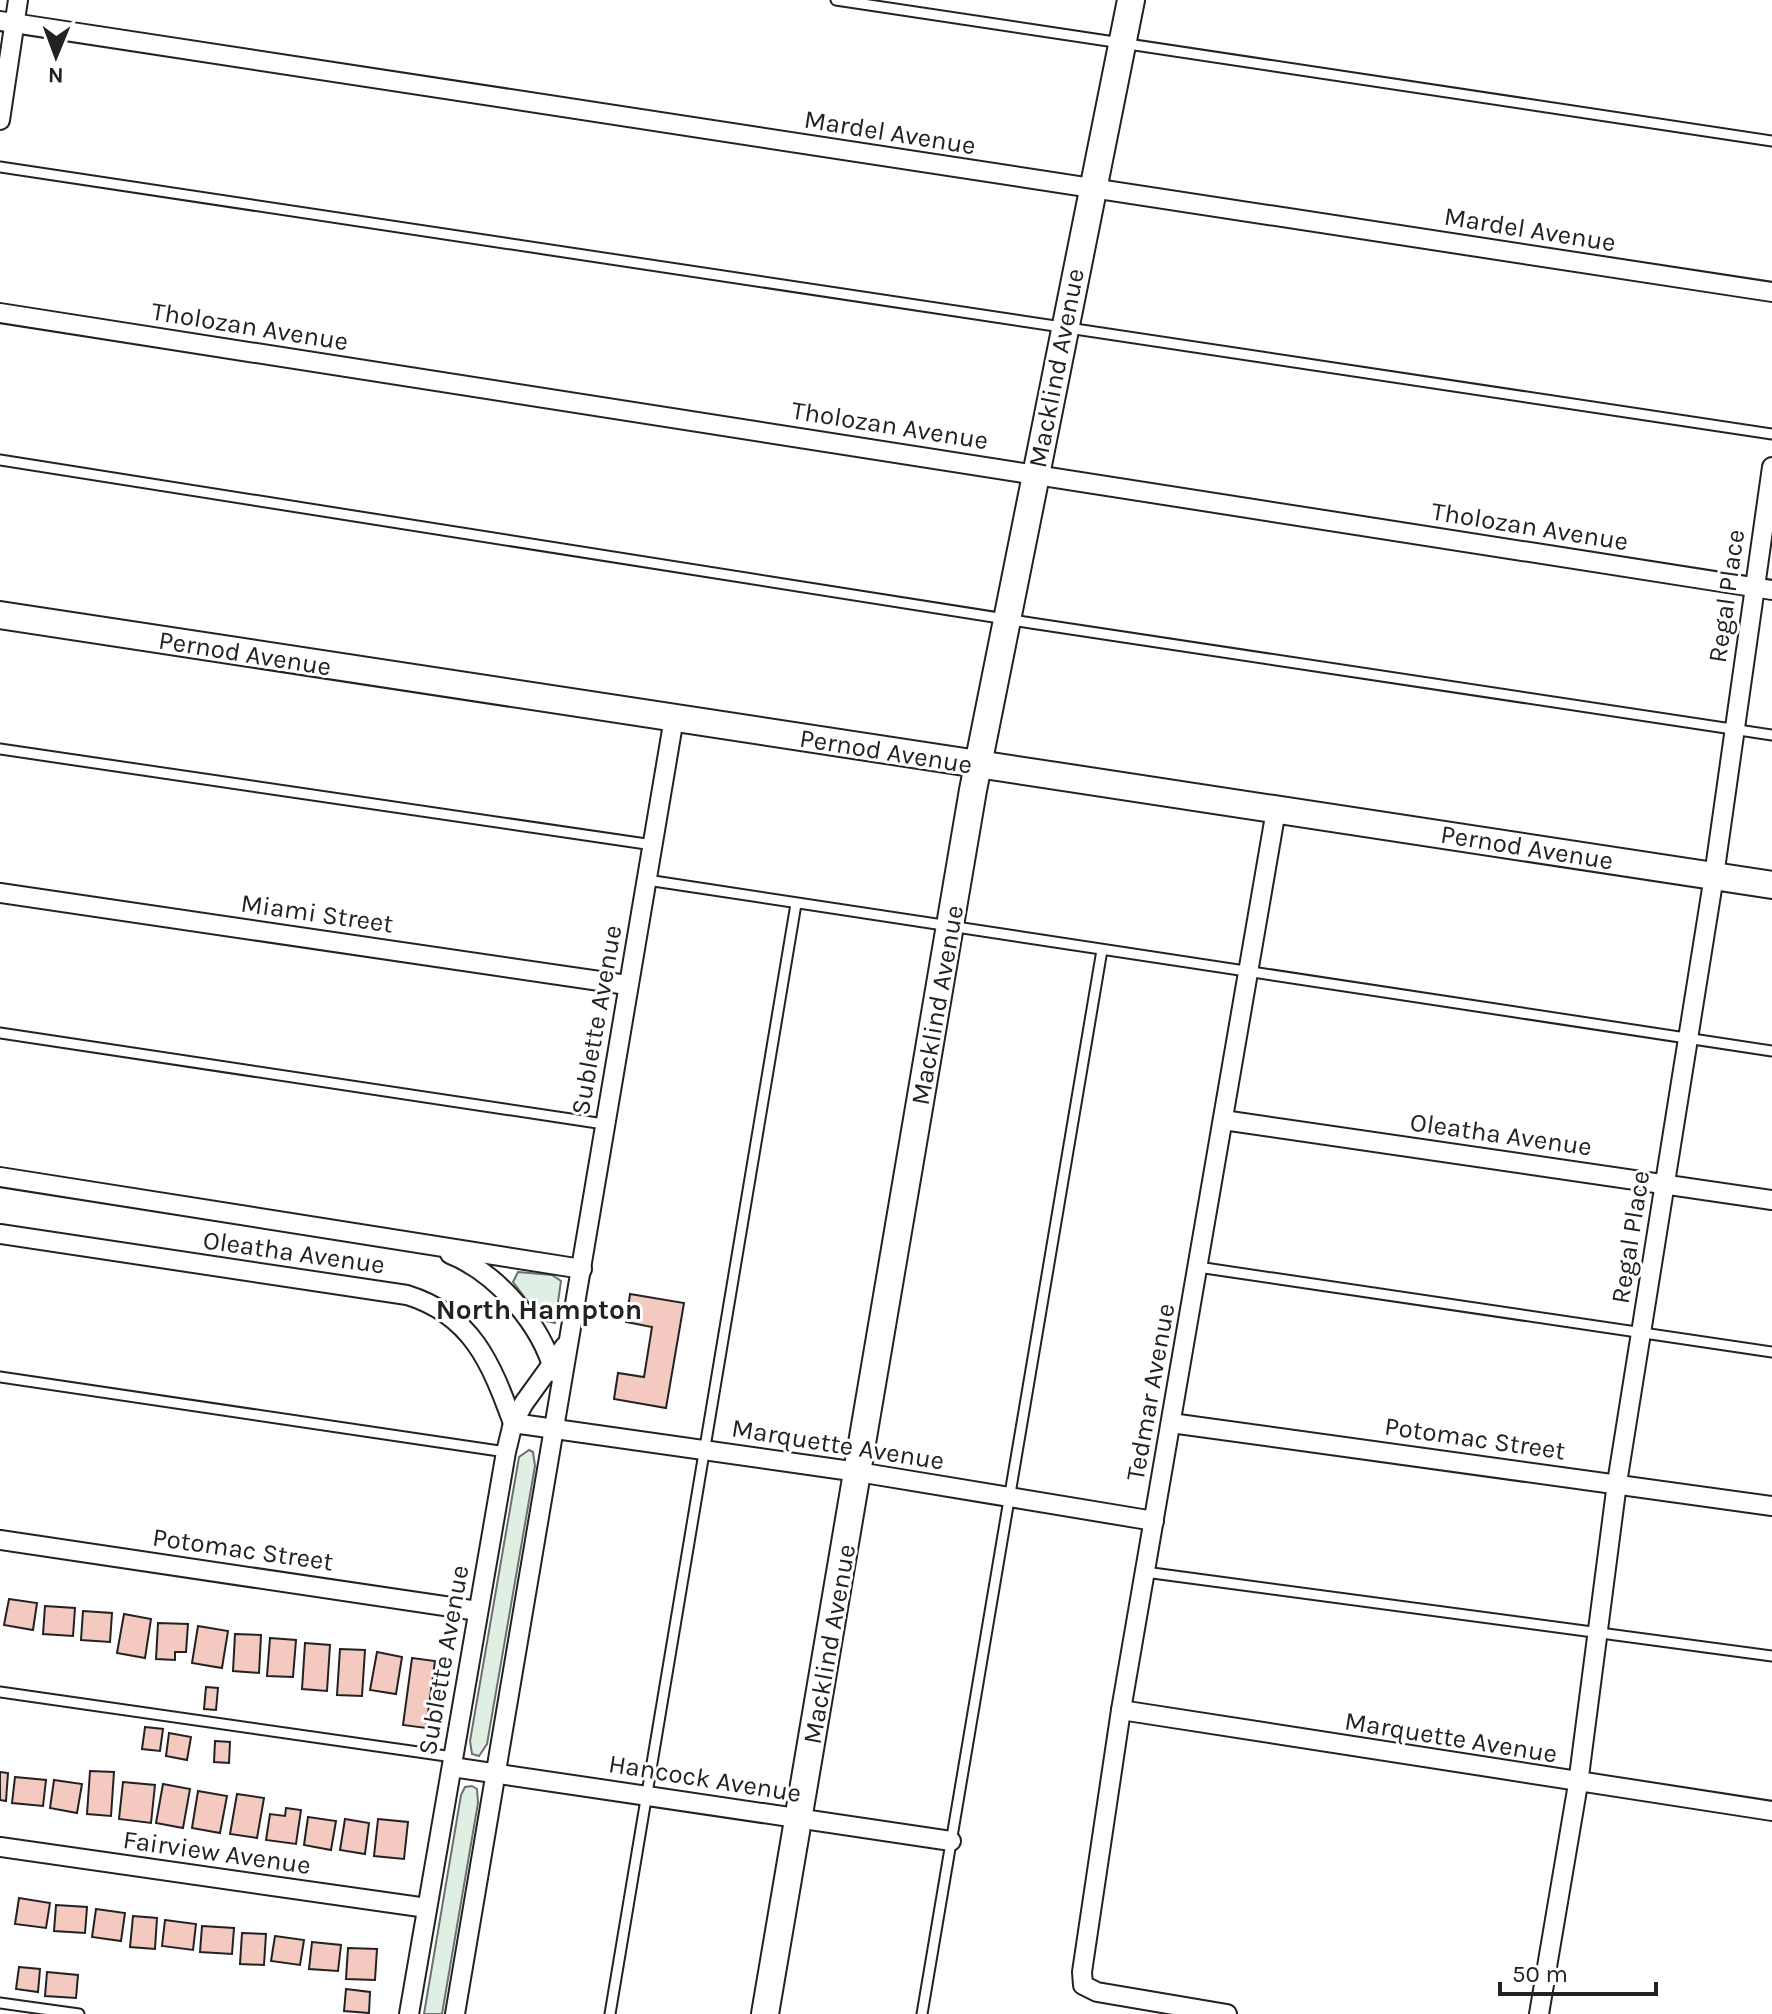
<svg xmlns="http://www.w3.org/2000/svg" width="1772" height="2014" font-family="Karla,sans-serif">
  <style>
    .green { fill: #e0efe3; stroke: #6f6f6f; stroke-width: 2 }
    .building { fill: #f3c9c0; stroke: #222; stroke-width: 2 }
    .lines { fill: none; stroke-linecap: round; stroke-linejoin: round }
    .lane-casing { stroke: #222; stroke-width: 13 }
    .street-casing { stroke: #222; stroke-width: 22 }
    .secondary-casing { stroke: #222; stroke-width: 30 }
    .lane { stroke: #fff; stroke-width: 9 }
    .street { stroke: #fff; stroke-width: 18 }
    .secondary { stroke: #fff; stroke-width: 26 }
    .labels { text-anchor: middle; stroke-width: 6; stroke-linejoin: round; paint-order: stroke }
    .street-label { font-size: 26px; fill: #222; stroke: #fff }
    .neighbourhood-label { font-size: 28px; font-weight: bold; fill: #222; stroke: #fff }
  </style>
  <rect width="100%" height="100%" fill="#fff"/>
  <g class="green">
    <path d="M518 1272 552 1275 561 1281 555 1323 542 1320 513 1282Z"/>
    <path d="M529 1450 533 1452 535 1466 487 1744 479 1756 472 1754 470 1741 519 1457Z"/>
    <path d="M472 1786 477 1789 478 1803 442 2014H424L461 1795 465 1787Z"/>
  </g>
  <g class="building">
    <path d="M630 1294 684 1303 666 1408 614 1399 618 1373 644 1377 652 1327 626 1322Z"/>
    <path d="M9 1599 37 1603 33 1630 4 1625Z"/>
    <path d="M45 1606 75 1608 73 1636 43 1634Z"/>
    <path d="M83 1611 112 1613 110 1642 81 1640Z"/>
    <path d="M124 1614 151 1619 145 1658 117 1653Z"/>
    <path d="M158 1623 188 1624 186 1652H175V1660L156 1659Z"/>
    <path d="M198 1626 228 1631 222 1668 192 1663Z"/>
    <path d="M235 1634 261 1635 259 1673 233 1671Z"/>
    <path d="M270 1638 296 1640 293 1677 267 1676Z"/>
    <path d="M305 1643 330 1645 327 1691 302 1689Z"/>
    <path d="M340 1649 365 1650 362 1696 337 1695Z"/>
    <path d="M377 1652 402 1657 396 1694 370 1690Z"/>
    <path d="M412 1658 435 1661 426 1728 403 1725Z"/>
    <path d="M206 1687 218 1688 216 1710 204 1709Z"/>
    <path d="M145 1727 163 1729 160 1751 142 1749Z"/>
    <path d="M169 1733 191 1737 187 1760 166 1756Z"/>
    <path d="M215 1741 230 1742 229 1763 214 1762Z"/>
    <path d="M90 1771 114 1772 111 1816 87 1814Z"/>
    <path d="M0 1772 8 1773 6 1801 0 1800Z"/>
    <path d="M15 1777 46 1780 43 1806 12 1803Z"/>
    <path d="M54 1780 82 1784 77 1813 50 1808Z"/>
    <path d="M123 1782 155 1785 151 1823 119 1819Z"/>
    <path d="M163 1784 190 1789 183 1828 156 1823Z"/>
    <path d="M198 1791 227 1796 220 1833 192 1828Z"/>
    <path d="M237 1794 264 1798 257 1838 230 1834Z"/>
    <path d="M286 1808 301 1810 296 1844 266 1840 270 1814 285 1816Z"/>
    <path d="M308 1817 336 1821 331 1850 304 1845Z"/>
    <path d="M345 1819 369 1823 365 1854 340 1850Z"/>
    <path d="M378 1819 408 1822 404 1859 374 1856Z"/>
    <path d="M19 1898 50 1903 46 1928 15 1924Z"/>
    <path d="M56 1905 87 1907 85 1933 54 1931Z"/>
    <path d="M96 1909 125 1913 121 1941 92 1937Z"/>
    <path d="M133 1916 157 1918 155 1949 130 1947Z"/>
    <path d="M165 1920 196 1924 193 1950 162 1946Z"/>
    <path d="M202 1926 234 1928 232 1954 200 1952Z"/>
    <path d="M242 1933 266 1934 264 1965 240 1964Z"/>
    <path d="M275 1936 304 1940 300 1965 271 1961Z"/>
    <path d="M312 1942 341 1945 338 1971 309 1969Z"/>
    <path d="M348 1948 377 1949 375 1980 346 1979Z"/>
    <path d="M19 1967 40 1969 38 1992 16 1989Z"/>
    <path d="M47 1972 78 1975 76 1998 45 1996Z"/>
    <path d="M346 1989 370 1992 369 2013 344 2011Z"/>
  </g>
  <g class="lines">
    <g class="lane-casing">
      <g id="lane">
        <path d="M836 0 1772 141"/>
        <path d="M0 167 1772 434"/>
        <path d="M0 460 1031 623 1772 735"/>
        <path d="M0 749 653 845"/>
        <path d="M647 880 1772 1051"/>
        <path d="M0 1033 604 1124"/>
        <path d="M1198 1267 1772 1352"/>
        <path d="M0 1377 506 1452"/>
        <path d="M1145 1572 1772 1656"/>
        <path d="M0 1692 453 1757"/>
        <path d="M0 2003 79 2014"/>
        <path d="M610 2014 796 904"/>
        <path d="M922 2014 1102 950"/>
      </g>
    </g>
    <g class="street-casing">
      <g id="street">
        <path d="M0 21 1772 292"/>
        <path d="M0 120 18 0"/>
        <path d="M0 313 1772 590"/>
        <path d="M0 893 627 985"/>
        <path d="M1223 1120 1772 1200"/>
        <path d="M0 1177 582 1269"/>
        <path d="M0 1234 407 1295C472 1315 491 1363 513 1423L858 1472 1154 1521"/>
        <path d="M450 1254C497 1273 541 1324 554 1372"/>
        <path d="M1171 1423 1772 1506"/>
        <path d="M0 1540 478 1611"/>
        <path d="M1121 1710 1772 1811"/>
        <path d="M452 1767 951 1841"/>
        <path d="M0 1847 427 1908"/>
        <path d="M409 2014 506 1452 513 1423 524 1403 565 1346"/>
        <path d="M455 2014 674 718"/>
        <path d="M1227 2014 1097 1992 1083 1985 1082 1972 1121 1710 1276 810"/>
        <path d="M1539 2014 1578 1784 1617 1483 1714 876 1772 467"/>
      </g>
    </g>
    <g class="secondary-casing">
      <g id="secondary">
        <path d="M0 615 1772 885"/>
        <path d="M765 2014 973 790 1131 0"/>
      </g>
    </g>
    <use href="#lane" class="lane"/>
    <use href="#street" class="street"/>
    <use href="#secondary" class="secondary"/>
  </g>
  <g class="labels">
    <g class="street-label">
      <text transform="translate(890 132) rotate(9)" y="9">Mardel Avenue</text>
      <text transform="translate(1530 229) rotate(9)" y="9">Mardel Avenue</text>
      <text transform="translate(250 326) rotate(9)" y="9">Tholozan Avenue</text>
      <text transform="translate(1056 368) rotate(-79)" y="9">Macklind Avenue</text>
      <text transform="translate(890 425) rotate(9)" y="9">Tholozan Avenue</text>
      <text transform="translate(1530 526) rotate(9)" y="9">Tholozan Avenue</text>
      <text transform="translate(1726 596) rotate(-82)" y="9">Regal Place</text>
      <text transform="translate(245 653) rotate(9)" y="9">Pernod Avenue</text>
      <text transform="translate(886 751) rotate(9)" y="9">Pernod Avenue</text>
      <text transform="translate(1527 847) rotate(9)" y="9">Pernod Avenue</text>
      <text transform="translate(317 913) rotate(8)" y="9">Miami Street</text>
      <text transform="translate(937 1005) rotate(-80)" y="9">Macklind Avenue</text>
      <text transform="translate(596 1020) rotate(-80)" y="9">Sublette Avenue</text>
      <text transform="translate(1501 1134) rotate(8)" y="9">Oleatha Avenue</text>
      <text transform="translate(1630 1237) rotate(-81)" y="9">Regal Place</text>
      <text transform="translate(294 1252) rotate(8)" y="9">Oleatha Avenue</text>
      <text transform="translate(1150 1392) rotate(-80)" y="9">Tedmar Avenue</text>
      <text transform="translate(1475 1438) rotate(8)" y="9">Potomac Street</text>
      <text transform="translate(838 1444) rotate(9)" y="9">Marquette Avenue</text>
      <text transform="translate(243 1549) rotate(8)" y="9">Potomac Street</text>
      <text transform="translate(829 1644) rotate(-80)" y="9">Macklind Avenue</text>
      <text transform="translate(443 1660) rotate(-80)" y="9">Sublette Avenue</text>
      <text transform="translate(1451 1737) rotate(9)" y="9">Marquette Avenue</text>
      <text transform="translate(705 1778) rotate(9)" y="9">Hancock Avenue</text>
      <text transform="translate(217 1852) rotate(8)" y="9">Fairview Avenue</text>
    </g>
    <g class="neighbourhood-label">
      <text x="539" y="1319">North Hampton</text>
    </g>
  </g>
  <g transform="translate(56 56) rotate(181)" stroke="#ffffff" stroke-width="6" paint-order="stroke">
  <path d="M0-6L14 30L0 20L-14 30Z" fill="#222222"/>
  <text y="-12" font-size="22" font-weight="bold" text-anchor="middle" fill="#222222">N</text>
  </g>
  <path d="M1500 1982v12h156v-12" fill="none" stroke="#222222" stroke-width="4"/>
  <text x="1512" y="1982" font-size="24" fill="#222222" stroke="#ffffff" stroke-width="6" paint-order="stroke">50 m</text>
</svg>
